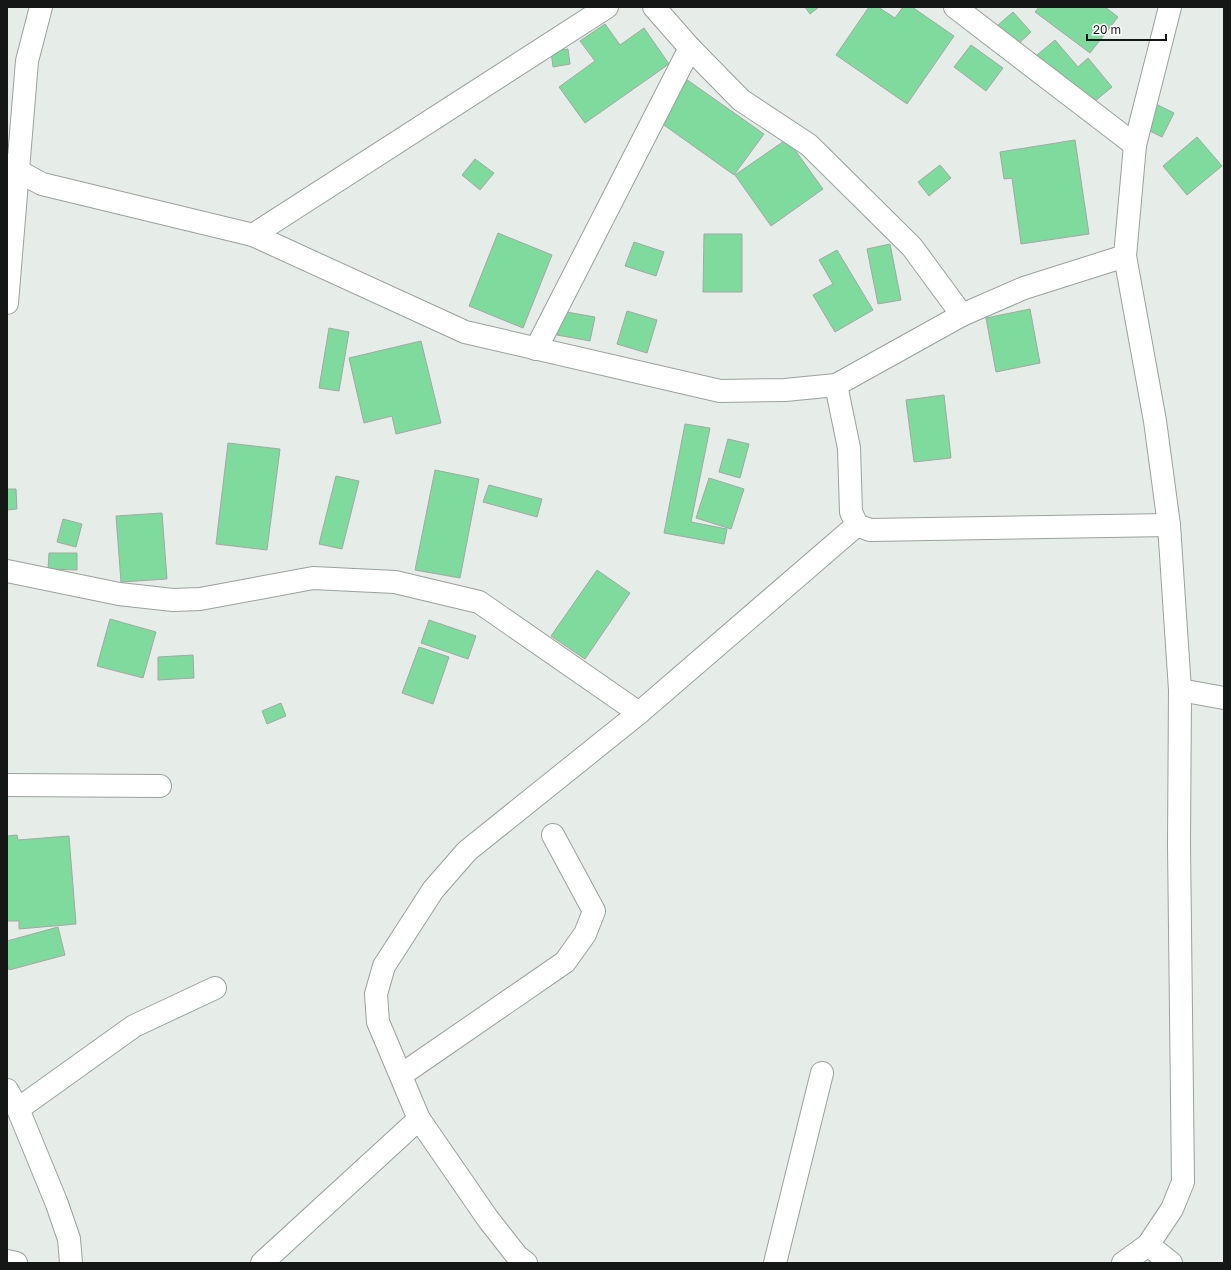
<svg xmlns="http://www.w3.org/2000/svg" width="1231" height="1270" font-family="'Golos Text',sans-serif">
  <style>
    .building { fill: #7eda9d; stroke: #a3a8a4 }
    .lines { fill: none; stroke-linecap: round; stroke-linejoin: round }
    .street-casing { stroke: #9ba19d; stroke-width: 24 }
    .street { stroke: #fff; stroke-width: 22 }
  </style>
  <rect width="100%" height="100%" fill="#e6ece7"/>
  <g class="building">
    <path d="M805 7H819L810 14Z"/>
    <path d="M869 7H878L895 18 903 7H912L954 36 907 104 836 55Z"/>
    <path d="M1039 7H1105L1118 17 1090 53 1035 12Z"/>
    <path d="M1013 12 1031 32 1016 46 998 25Z"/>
    <path d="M605 24 620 45 644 28 669 64 585 123 559 87 595 61 580 41Z"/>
    <path d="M1055 40 1078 67 1088 58 1112 87 1089 106 1064 77 1053 85 1031 60Z"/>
    <path d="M971 45 1003 68 986 91 954 67Z"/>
    <path d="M568 49 570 64 553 67 551 51Z"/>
    <path d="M686 79 764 134 734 175 657 120Z"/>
    <path d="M1156 104 1174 113 1162 137 1144 128Z"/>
    <path d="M1197 137 1222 166 1187 195 1163 166Z"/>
    <path d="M787 139 823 189 771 226 735 175Z"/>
    <path d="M1075 140 1089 234 1021 244 1012 178 1004 179 1000 152Z"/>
    <path d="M475 159 494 173 480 190 462 175Z"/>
    <path d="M940 165 951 178 929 196 918 182Z"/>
    <path d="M498 233 552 255 523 328 469 306Z"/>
    <path d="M704 234H742V292H703Z"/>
    <path d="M634 242 664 252 656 276 625 266Z"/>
    <path d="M890 244 901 300 878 304 867 249Z"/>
    <path d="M837 250 873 310 835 332 813 295 833 284 819 260Z"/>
    <path d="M1030 309 1040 363 996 372 986 318Z"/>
    <path d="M561 311 595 317 590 341 557 335Z"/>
    <path d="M627 311 657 320 647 353 617 344Z"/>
    <path d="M329 328 349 332 339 391 319 388Z"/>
    <path d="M421 341 441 423 396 434 392 416 364 423 349 358Z"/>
    <path d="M944 395 951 458 914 462 906 400Z"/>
    <path d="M685 424 710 428 691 522 727 529 724 544 664 533Z"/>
    <path d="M728 439 749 444 740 478 719 472Z"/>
    <path d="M228 443 280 449 267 550 216 544Z"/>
    <path d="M435 470 479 479 460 578 415 570Z"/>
    <path d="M336 476 359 481 342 549 319 544Z"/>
    <path d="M709 478 744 489 731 529 696 518Z"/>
    <path d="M489 485 542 499 537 517 483 502Z"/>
    <path d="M7 489H16L17 509 7 510Z"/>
    <path d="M162 513 167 579 121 582 116 516Z"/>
    <path d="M63 519 82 524 76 547 57 542Z"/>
    <path d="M49 553H77V570L48 569Z"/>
    <path d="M597 570 630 593 585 659 551 636Z"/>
    <path d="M110 619 156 632 143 678 97 666Z"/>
    <path d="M429 620 476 636 468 659 421 643Z"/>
    <path d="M419 647 449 657 433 704 402 693Z"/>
    <path d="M193 655 194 678 158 680V657Z"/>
    <path d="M281 703 286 716 267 724 262 711Z"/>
    <path d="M17 835 18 840 69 836 76 924 19 929V921H7V836Z"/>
    <path d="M58 927 65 955 9 970 7 963V941Z"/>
  </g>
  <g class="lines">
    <g class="street-casing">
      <g id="street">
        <path d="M654 7 690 48 741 100 809 145 912 247 962 315"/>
        <path d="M955 7 1135 145"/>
        <path d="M7 165 42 184 253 235 465 332 720 391 785 390 836 385 962 315 1024 288 1125 256 1135 145 1170 7"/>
        <path d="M253 235 607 7"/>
        <path d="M7 303 27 61 41 7"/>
        <path d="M536 349 690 48"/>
        <path d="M836 385 849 448 851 512 857 525 870 530 1169 525"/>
        <path d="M7 571 119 594 173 600 200 599 313 578 395 582 479 602 639 713"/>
        <path d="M1180 690 1224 698"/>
        <path d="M7 785 160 786"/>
        <path d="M401 1075 565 962 585 934 594 911 553 835"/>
        <path d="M7 1090 18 1109 57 1204 69 1239 71 1263"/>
        <path d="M18 1109 134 1026 215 988"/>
        <path d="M1148 1245 1171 1263"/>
        <path d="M7 1261 16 1263"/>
        <path d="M262 1263 419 1119"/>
        <path d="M526 1263 517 1256 488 1219 419 1119 378 1022 376 994 384 966 433 890 467 851 639 713 857 525"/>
        <path d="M775 1263 822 1073"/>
        <path d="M1123 1263 1148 1245 1172 1209 1183 1182 1179 844 1180 690 1169 525 1155 421 1125 256"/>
      </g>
    </g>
    <use href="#street" class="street"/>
  </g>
  <rect width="1231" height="1270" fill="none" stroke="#151716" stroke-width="16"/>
  <path d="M1087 34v6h79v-6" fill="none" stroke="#151716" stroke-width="2"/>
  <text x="1093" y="34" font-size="12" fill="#151716" stroke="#ffffff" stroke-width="3" paint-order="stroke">20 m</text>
</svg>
